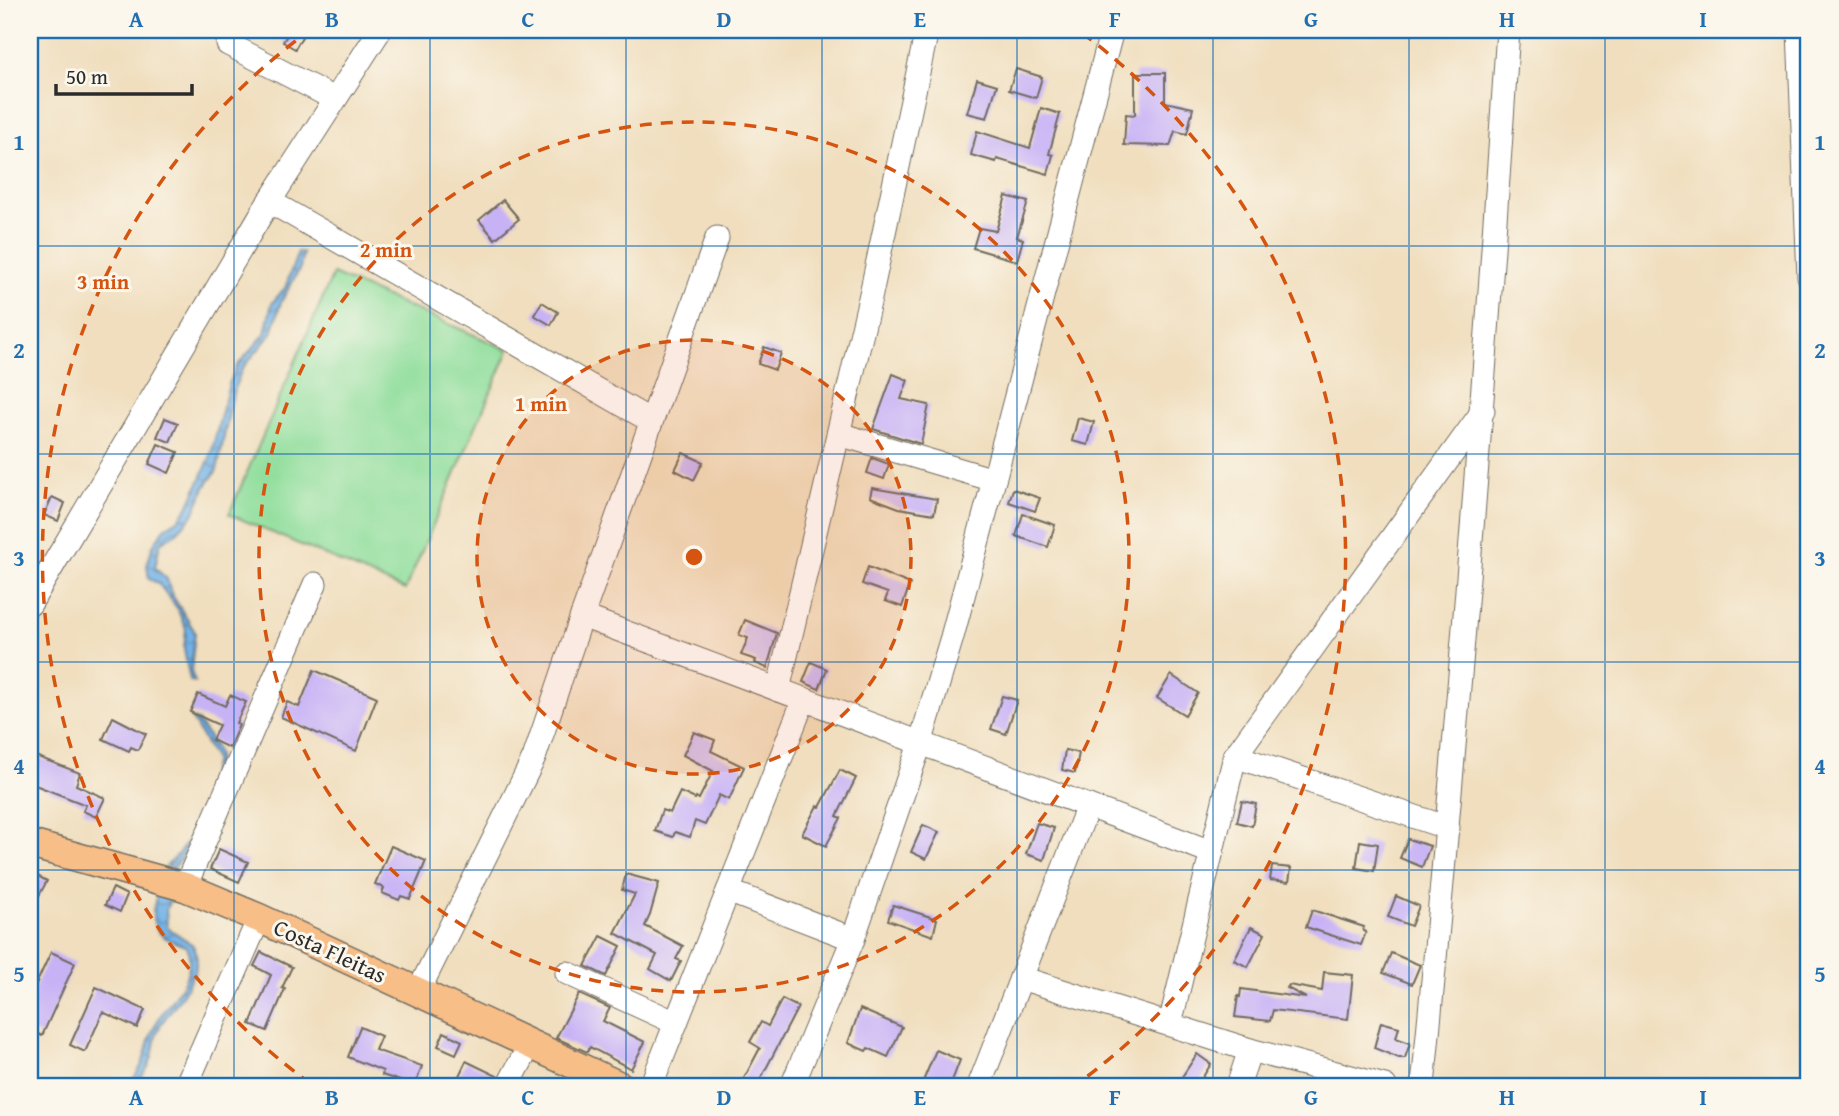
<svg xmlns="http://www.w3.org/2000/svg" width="1839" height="1116" font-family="'Gentium Book Plus',serif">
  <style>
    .pitch { fill: #90de9c; stroke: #5e8464; stroke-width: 2 }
    .water { fill: url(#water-waves); stroke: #4f6e88; stroke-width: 2 }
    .building { fill: #c8b2f6 }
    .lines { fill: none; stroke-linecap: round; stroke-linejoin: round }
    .minor-casing { stroke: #706a5e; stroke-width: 25 }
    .major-casing { stroke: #706a5e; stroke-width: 31 }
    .minor { stroke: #fff; stroke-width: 23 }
    .major { stroke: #f7be88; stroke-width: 28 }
    .grid { fill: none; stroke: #1f6fb2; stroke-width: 2; stroke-opacity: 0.55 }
    .ring { fill: none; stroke: #d5540f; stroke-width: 3.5; stroke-dasharray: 12 9 }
    .labels { text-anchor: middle; stroke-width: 6; stroke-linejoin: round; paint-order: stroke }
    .street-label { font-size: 23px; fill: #2b2b2b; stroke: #fbf7ec }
    .centre { fill: #d5540f; stroke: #fbf7ec; stroke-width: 3.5 }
    .ring-label { font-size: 21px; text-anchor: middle; font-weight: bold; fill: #d5540f; stroke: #fbf7ec; stroke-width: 6; stroke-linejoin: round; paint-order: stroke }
    .neatline { fill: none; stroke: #1f6fb2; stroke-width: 2.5 }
    .grid-label { font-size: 23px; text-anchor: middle; font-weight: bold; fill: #1f6fb2 }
  </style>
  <defs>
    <pattern id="water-waves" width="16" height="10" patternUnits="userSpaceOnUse" patternTransform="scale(1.75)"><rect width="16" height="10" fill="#73b2e6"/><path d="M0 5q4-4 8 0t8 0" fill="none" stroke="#5f91bb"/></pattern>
  </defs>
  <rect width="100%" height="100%" fill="#fbf7ec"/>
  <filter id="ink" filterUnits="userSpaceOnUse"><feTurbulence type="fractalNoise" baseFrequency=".0143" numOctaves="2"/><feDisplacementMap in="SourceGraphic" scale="14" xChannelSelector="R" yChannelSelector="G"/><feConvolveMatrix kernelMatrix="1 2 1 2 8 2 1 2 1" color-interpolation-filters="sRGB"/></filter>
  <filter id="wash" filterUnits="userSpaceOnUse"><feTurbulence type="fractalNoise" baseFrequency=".00686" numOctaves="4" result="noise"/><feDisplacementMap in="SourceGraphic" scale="28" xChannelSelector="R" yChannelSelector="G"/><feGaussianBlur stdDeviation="1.57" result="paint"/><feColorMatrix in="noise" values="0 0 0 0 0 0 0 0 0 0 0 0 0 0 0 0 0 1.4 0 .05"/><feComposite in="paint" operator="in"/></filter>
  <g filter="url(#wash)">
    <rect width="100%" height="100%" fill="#f0debe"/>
    <path class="pitch" d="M333 274 509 350 405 590 229 514Z"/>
    <g class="water">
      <path d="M298 252 303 253 300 268 281 302 272 333 242 369 234 389 217 470 205 487 193 515 175 534 160 543 155 568 167 579 171 593 195 632 191 671 195 682 190 681 184 649 186 629 177 608 158 583 149 579 147 565 153 545 165 528 178 520 188 507 210 458 229 384 237 366 265 334 272 303 285 288Z"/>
      <path d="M192 719 198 721C204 733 218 746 218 759 219 794 194 841 174 868L166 866C199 839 204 798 215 760Z"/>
      <path d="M158 892 172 896 166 909 167 927 193 945 197 958 195 970 183 994 161 1024 156 1035 152 1057 147 1069 134 1086H127C150 1061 142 1052 155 1026 167 999 198 981 187 947 180 943 172 942 166 938 149 928 152 908 158 892Z"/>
    </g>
    <g id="blocks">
      <g class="building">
        <path d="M290 30 303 35 295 49 283 42Z"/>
        <path d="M1016 69 1042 77 1036 98 1009 90Z"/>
        <path d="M1135 73H1165V102L1193 108 1187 134 1175 131 1170 146 1124 145 1126 114 1135 115Z"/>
        <path d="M977 79 997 85 987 118 967 113Z"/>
        <path d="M1041 108 1060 114 1049 154 1053 155 1048 174 997 159 996 162 971 155 977 131 1030 148Z"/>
        <path d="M1006 196 1028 202 1017 237 1023 239 1017 261 973 248 979 228 996 231Z"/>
        <path d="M503 200 519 219 495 239 479 220Z"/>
        <path d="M542 302 558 312 551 325 534 315Z"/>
        <path d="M764 347 781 353 775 370 758 364Z"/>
        <path d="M893 374 908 380 901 399 929 405 921 444 873 429Z"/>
        <path d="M165 418 178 423 170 442 157 437Z"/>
        <path d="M1078 418 1094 422 1088 445 1072 441Z"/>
        <path d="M158 444 178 452 169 473 149 464Z"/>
        <path d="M683 453 703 462 694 480 675 470Z"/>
        <path d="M872 458 889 464 884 479 867 473Z"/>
        <path d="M872 488 937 499 934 514 899 508 870 497Z"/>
        <path d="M1013 489 1040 498 1035 511 1009 502Z"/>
        <path d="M52 497 65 503 58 521 44 515Z"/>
        <path d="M1023 514 1055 525 1048 547 1016 536Z"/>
        <path d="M868 567 910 584 902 607 885 601 888 593 862 584Z"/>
        <path d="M745 620 777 633 767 668 755 663 756 660 741 655 748 638 739 635Z"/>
        <path d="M811 662 827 669 819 689 803 682Z"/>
        <path d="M314 670 377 697 356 751 281 717 287 702 299 707Z"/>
        <path d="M1171 675 1198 693 1185 715 1157 698Z"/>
        <path d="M198 694 225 706 230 695 246 702 236 723 239 725 229 748 212 740 219 725 190 712Z"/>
        <path d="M1002 696 1017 700 1006 734 991 729Z"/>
        <path d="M113 717 146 734 138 750 131 747 129 751 103 739Z"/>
        <path d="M694 732 715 740 711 751 744 767 729 800 719 795 705 825 695 821 690 837 675 832 673 837 655 831 662 810 670 813 680 792 695 799 696 797 699 799 713 771 683 755Z"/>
        <path d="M1065 750 1079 753 1075 773 1062 770Z"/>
        <path d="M30 754 80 773 76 785 105 798 96 817 83 811 86 805 30 783Z"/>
        <path d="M840 770 856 778 837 816 841 818 826 846 802 834 817 806 820 807Z"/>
        <path d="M1242 801 1256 804 1252 826 1237 822Z"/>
        <path d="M1037 823 1054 828 1044 860 1026 854Z"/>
        <path d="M923 825 939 832 926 859 911 852Z"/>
        <path d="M1408 839 1430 846 1422 867 1400 858Z"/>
        <path d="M1360 841 1378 844 1374 871 1356 868Z"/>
        <path d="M391 846 426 861 410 899 401 896 399 900 382 893 384 888 375 884Z"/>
        <path d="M219 849 248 862 239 882 210 869Z"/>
        <path d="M1272 866 1291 868 1289 882 1270 880Z"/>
        <path d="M30 872 47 881 30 912Z"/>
        <path d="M626 874 659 883 650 915 645 926 683 946 676 959 681 961 671 981 650 969 657 955 615 933 635 894 622 890Z"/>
        <path d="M113 888 127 895 120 912 105 905Z"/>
        <path d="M1396 896 1419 906 1411 926 1388 917Z"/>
        <path d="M893 905 937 919 933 936 888 920Z"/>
        <path d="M1312 910 1364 927 1363 931 1366 932 1361 945 1306 927Z"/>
        <path d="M1251 927 1265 934 1248 967 1234 960Z"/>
        <path d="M601 936 621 946 606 976 585 966Z"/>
        <path d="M51 952 75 963 42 1036 30 1030V997Z"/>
        <path d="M261 952 292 967 282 988 285 989 267 1031 250 1024 271 975 254 966Z"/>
        <path d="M1391 953 1420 965 1412 984 1383 973Z"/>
        <path d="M1324 972 1353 975 1348 1019 1273 1010 1270 1021 1235 1017 1238 996 1240 997 1241 989 1306 998 1287 988 1289 985 1322 991Z"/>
        <path d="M96 987 145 1010 137 1028 103 1012 85 1052 70 1045Z"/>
        <path d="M579 994 610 1008 603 1021 645 1042 631 1069 590 1047 587 1052 556 1038Z"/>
        <path d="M782 999 798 1007 757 1086H740L760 1048 750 1042 761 1022 768 1026Z"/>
        <path d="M860 1009 902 1027 888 1057 868 1048 866 1051 848 1043Z"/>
        <path d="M1381 1022 1399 1027 1396 1038 1410 1043 1405 1058H1399L1374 1048Z"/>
        <path d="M360 1027 381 1036 375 1050 422 1066 415 1086 382 1075 383 1071 348 1057Z"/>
        <path d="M444 1032 462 1041 456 1054 438 1046Z"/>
        <path d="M936 1050 960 1060 950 1086H921Z"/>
        <path d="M1197 1054 1211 1064 1197 1086H1176Z"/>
        <path d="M466 1061 497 1076 494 1086H470L457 1080Z"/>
      </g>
    </g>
  </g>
  <g filter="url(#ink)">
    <use href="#blocks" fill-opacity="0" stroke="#706a5e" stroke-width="2"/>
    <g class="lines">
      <g class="minor-casing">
        <g id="minor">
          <path d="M235 30 228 44 335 99"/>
          <path d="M1799 30 1809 277"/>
          <path d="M269 201 651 421"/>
          <path d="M839 434 994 480"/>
          <path d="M30 604 262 213 380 30"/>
          <path d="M582 616 1211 852"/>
          <path d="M778 690 871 294 927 30"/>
          <path d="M1235 756 1448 828"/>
          <path d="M185 887 315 584"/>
          <path d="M728 891 853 939"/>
          <path d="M567 973 676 1023"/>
          <path d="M1021 978 1250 1050 1385 1086"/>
          <path d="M418 992 534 758 582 616 717 238"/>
          <path d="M1170 1024 1235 756 1483 411"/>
          <path d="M186 1086 259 918"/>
          <path d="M508 1086 530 1044"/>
          <path d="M651 1086 804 699"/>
          <path d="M792 1086 853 939 920 744 952 637 994 480 1112 30"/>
          <path d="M979 1086 1088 806"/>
          <path d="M1238 1086 1250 1050"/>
          <path d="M1423 1086C1457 735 1485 382 1508 30"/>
        </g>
      </g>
      <g class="major-casing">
        <path id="major" d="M30 844 185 887 259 918 620 1086"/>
      </g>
      <use href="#minor" class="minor"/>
      <use href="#major" class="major"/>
    </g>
  </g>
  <path class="grid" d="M234 30V1086M430 30V1086M626 30V1086M822 30V1086M1017 30V1086M1213 30V1086M1409 30V1086M1605 30V1086M30 246H1809M30 454H1809M30 662H1809M30 870H1809"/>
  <circle cx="694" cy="557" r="217" fill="#d5540f" fill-opacity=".12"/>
  <g class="ring">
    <circle cx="694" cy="557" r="217"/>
    <circle cx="694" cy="557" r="435"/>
    <path d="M311 1084A652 652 0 0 1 306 33M1082 33A652 652 0 0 1 1077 1084"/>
  </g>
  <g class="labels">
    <g class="street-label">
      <text transform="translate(330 951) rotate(25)" y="8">Costa Fleitas</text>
    </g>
  </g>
  <circle cx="694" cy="557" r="10" class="centre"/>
  <g class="ring-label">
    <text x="386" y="257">2 min</text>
    <text x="103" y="289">3 min</text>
    <text x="541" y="411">1 min</text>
  </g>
  <rect width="1839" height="1116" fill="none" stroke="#fbf7ec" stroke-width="77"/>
  <path d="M56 84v10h136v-10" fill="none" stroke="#2b2b2b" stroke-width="3.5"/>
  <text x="66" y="84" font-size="21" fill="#2b2b2b" stroke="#fbf7ec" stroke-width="5" paint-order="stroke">50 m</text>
  <rect x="38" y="38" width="1762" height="1040" class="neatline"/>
  <g class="grid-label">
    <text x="136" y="27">A</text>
    <text x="332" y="27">B</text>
    <text x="528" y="27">C</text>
    <text x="724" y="27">D</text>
    <text x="920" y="27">E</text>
    <text x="1115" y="27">F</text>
    <text x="1311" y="27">G</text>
    <text x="1507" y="27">H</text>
    <text x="1703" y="27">I</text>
    <text x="19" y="150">1</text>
    <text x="1820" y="150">1</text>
    <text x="19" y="358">2</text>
    <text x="1820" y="358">2</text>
    <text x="19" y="566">3</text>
    <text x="1820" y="566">3</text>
    <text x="19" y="774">4</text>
    <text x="1820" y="774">4</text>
    <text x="19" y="982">5</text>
    <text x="1820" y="982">5</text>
    <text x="136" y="1105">A</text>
    <text x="332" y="1105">B</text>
    <text x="528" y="1105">C</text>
    <text x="724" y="1105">D</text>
    <text x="920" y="1105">E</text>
    <text x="1115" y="1105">F</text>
    <text x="1311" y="1105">G</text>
    <text x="1507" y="1105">H</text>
    <text x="1703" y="1105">I</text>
  </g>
</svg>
